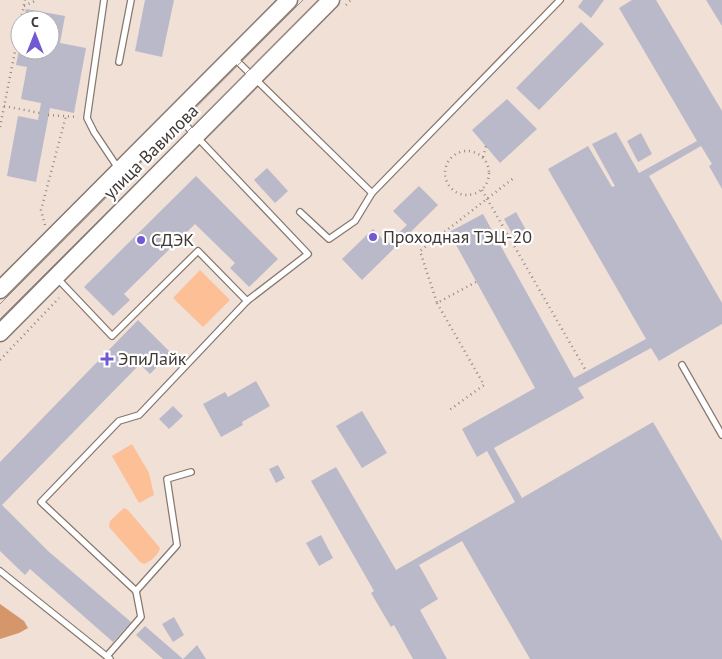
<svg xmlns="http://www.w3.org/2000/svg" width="722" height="659" font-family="'PT Sans',sans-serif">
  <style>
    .green { fill: #fdbf95 }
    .forest { fill: #d5966b }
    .building { fill: #bab9c9 }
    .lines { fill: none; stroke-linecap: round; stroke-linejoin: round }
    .lane-casing { stroke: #86786f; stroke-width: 8 }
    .secondary-casing { stroke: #86786f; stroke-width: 19 }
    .path { stroke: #958982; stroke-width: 2.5; stroke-dasharray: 1 4; stroke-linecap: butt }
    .lane { stroke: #fff; stroke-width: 5.5 }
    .secondary { stroke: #fff; stroke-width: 16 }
    .tram { stroke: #998e87; stroke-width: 1 }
    .poi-dot { fill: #7258d1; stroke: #fff; stroke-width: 2 }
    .labels { text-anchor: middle; stroke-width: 4.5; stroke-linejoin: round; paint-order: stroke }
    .street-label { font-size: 18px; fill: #403935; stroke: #fff }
    .poi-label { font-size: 18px; fill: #403935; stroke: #fff; text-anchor: start }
  </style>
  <rect width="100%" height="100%" fill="#f0e0d6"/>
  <g class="green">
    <path d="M200 270 230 300 203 327 173 298Z"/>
    <path d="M132 444 149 473 154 495 139 503 112 456Z"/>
    <path d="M124 508 128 510 160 548C159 554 150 562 144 564L140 562 109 527 110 521Z"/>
  </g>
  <path class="forest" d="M0 604 24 621 28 628 19 633 0 639Z"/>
  <g class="building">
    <path d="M145 0H174L162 57 135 51Z"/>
    <path d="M583 0H604L591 18 578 7Z"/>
    <path d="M632 0H656L722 111V189L709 166 712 164 701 146 649 176 722 303V324L659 361 651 348 578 388 584 398 494 448 522 498 653 422 722 541V659H530L462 541 419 565 438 599 420 610 447 659H413L394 625 391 627 371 593 374 591 311 481 336 467 396 570 515 502 487 451 477 457 462 429 535 388 449 232 483 214 574 378 646 339 548 169 588 146 612 187 615 186 592 144 616 132 639 173 697 141 619 8Z"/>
    <path d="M706 0H722V26Z"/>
    <path d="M26 9 65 16 60 43 86 48 74 113 50 108 36 182 7 176 18 116 38 120 41 103 21 99 27 67 16 65 19 50H50V20H24Z"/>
    <path d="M581 22 604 44 539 110 516 88Z"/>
    <path d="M507 99 537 129 500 163 472 130Z"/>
    <path d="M641 133 652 154 638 162 627 141Z"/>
    <path d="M267 168 288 191 275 203 254 180Z"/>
    <path d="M196 176 278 259 249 287 230 268 235 263 195 224 124 294 130 300 113 316 84 287Z"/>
    <path d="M419 186 438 205 362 280 342 259 373 229 387 244 407 225 393 211Z"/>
    <path d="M516 212 526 230 514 237 504 219Z"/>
    <path d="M138 320 171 353 150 374 140 364 2 505 48 551 131 622 113 642 30 569 25 575 0 551V462Z"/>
    <path d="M256 381 270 406 242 422 243 425 221 437 203 404 225 392 228 397Z"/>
    <path d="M173 406 183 416 169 429 159 419Z"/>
    <path d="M362 411 387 453 362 468 336 426Z"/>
    <path d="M278 465 285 478 276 483 269 469Z"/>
    <path d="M321 535 333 558 319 566 306 543Z"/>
    <path d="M174 617 184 635 173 642 162 624Z"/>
    <path d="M145 626 183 659 197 645 206 659H163L136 635Z"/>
  </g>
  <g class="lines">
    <g class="lane-casing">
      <g id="lane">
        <path d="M104 0 87 118 94 132 118 168"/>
        <path d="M234 58 372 193 560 0"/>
        <path d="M119 62 131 0"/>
        <path d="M300 212 329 239 355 221 372 193"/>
        <path d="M57 278 112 336 198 251 247 301 308 254 177 116"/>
        <path d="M682 365 722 435"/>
        <path d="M0 571 110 659"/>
        <path d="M136 591 177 545 167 479 191 472"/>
        <path d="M107 656 141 617 136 591 41 502 119 421 139 415 247 301"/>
      </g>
    </g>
    <g class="secondary-casing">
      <g id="secondary">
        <path d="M0 290 289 0"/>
        <path d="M0 333 331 0"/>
      </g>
    </g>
    <g class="path">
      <path d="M346 5 351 0"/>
      <path d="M24 6 37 0"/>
      <path d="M21 20 25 0"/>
      <path d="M4 106 40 113"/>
      <path d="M48 115 78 117"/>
      <path d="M0 127 20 26"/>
      <circle cx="467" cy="173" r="22"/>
      <path d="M483 157 486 146"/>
      <path d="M482 190 585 369"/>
      <path d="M45 225 41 210 66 116"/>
      <path d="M476 282 437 303 420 251 515 177"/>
      <path d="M437 303 484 385 448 411"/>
      <path d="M0 360 59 298"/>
    </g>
    <use href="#lane" class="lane"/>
    <use href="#secondary" class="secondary"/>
    <g class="tram">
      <path d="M0 304 303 0"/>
      <path d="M0 319 319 0"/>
    </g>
  </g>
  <g class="poi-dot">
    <circle cx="373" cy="237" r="5"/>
    <circle cx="141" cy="240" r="5"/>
    <path d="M104.5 351.5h5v5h5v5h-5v5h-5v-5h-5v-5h5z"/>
  </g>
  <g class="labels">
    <g class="street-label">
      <text transform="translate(151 152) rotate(-45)" y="6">улица Вавилова</text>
    </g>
    <g class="poi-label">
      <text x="383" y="243">Проходная ТЭЦ-20</text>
      <text x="151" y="246">СДЭК</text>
      <text x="118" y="365">ЭпиЛайк</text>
    </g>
  </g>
  <g transform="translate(35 35)"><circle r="24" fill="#ffffff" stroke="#b3b0ae"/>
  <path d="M0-4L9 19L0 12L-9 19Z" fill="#7258d1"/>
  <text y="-8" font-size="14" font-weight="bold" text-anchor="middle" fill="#403935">С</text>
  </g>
</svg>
